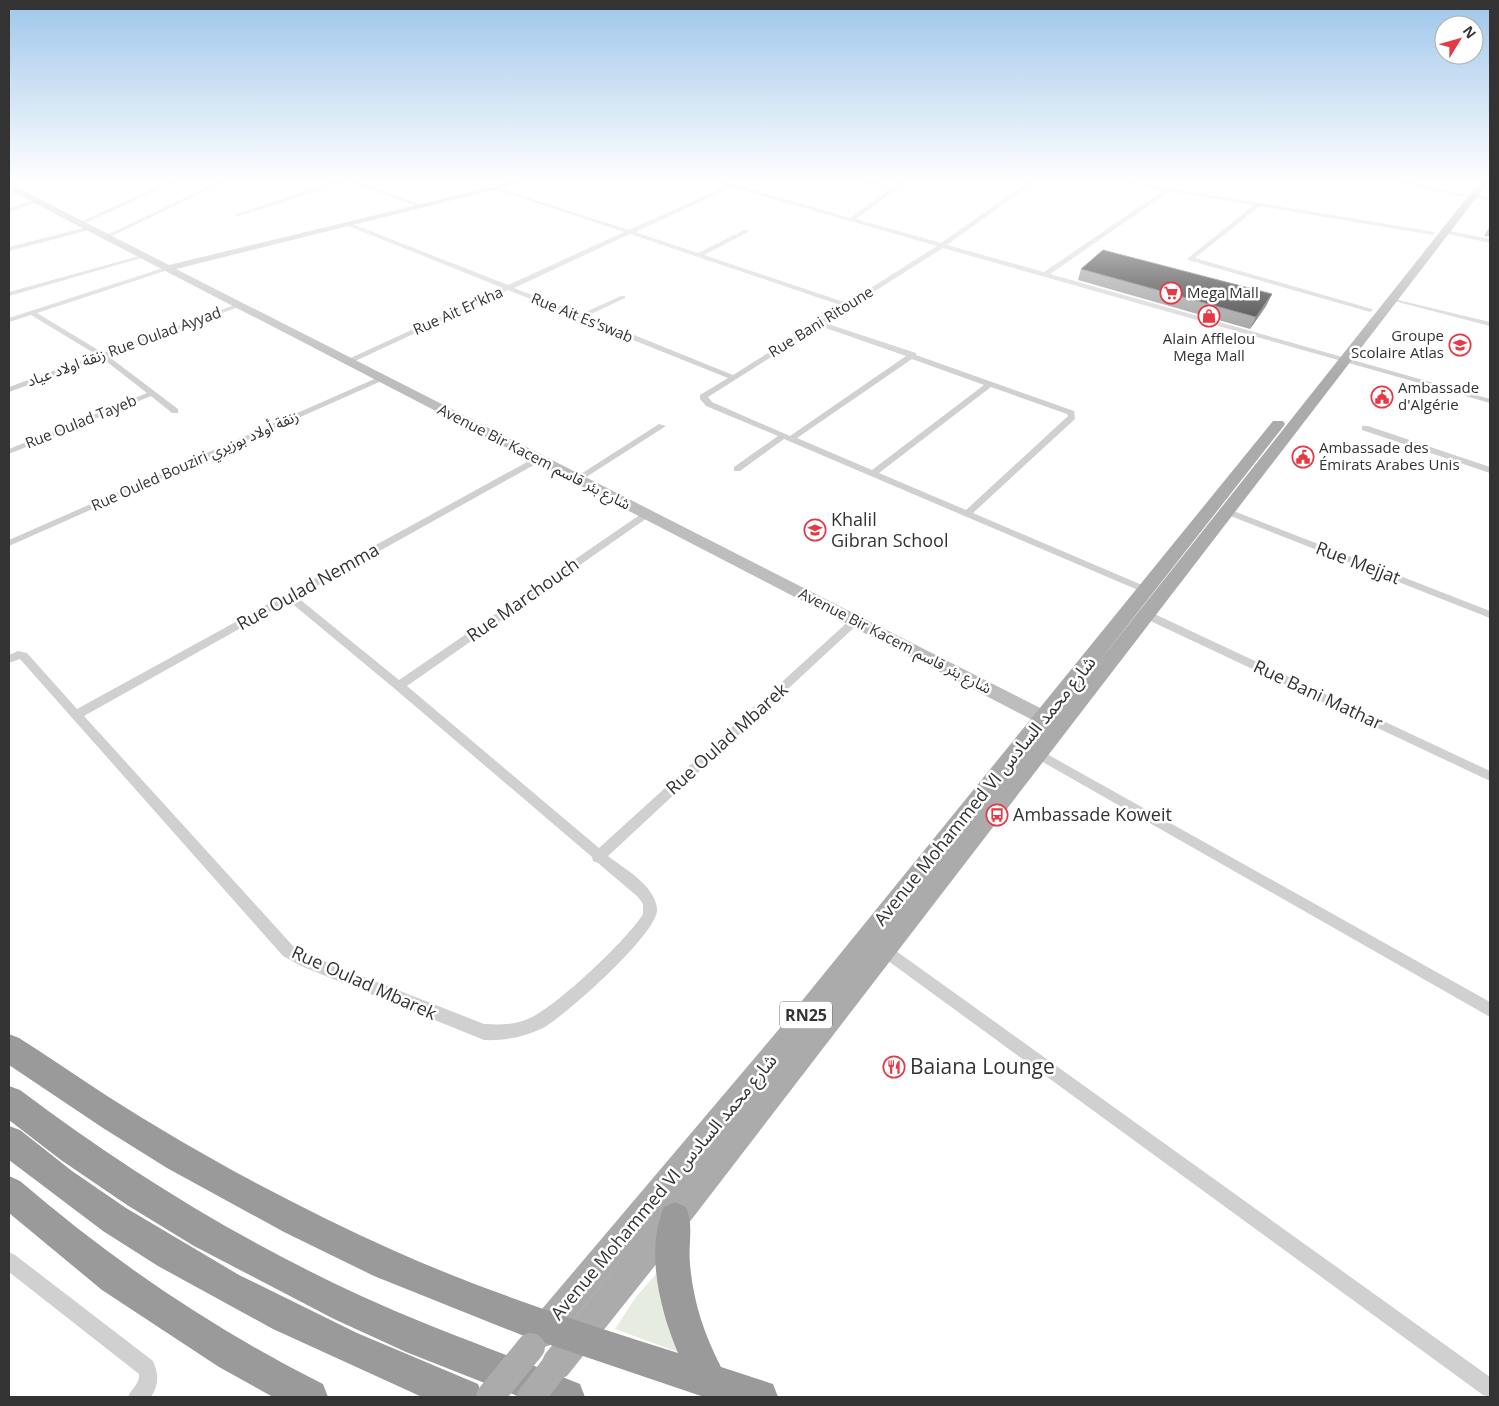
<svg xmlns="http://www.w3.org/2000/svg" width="1499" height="1406" font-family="'Open Sans','Noto Sans Arabic',sans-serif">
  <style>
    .green { fill: #e6ecdf }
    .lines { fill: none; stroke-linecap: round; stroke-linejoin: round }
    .street { fill: #d0d0d0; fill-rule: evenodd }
    .secondary { fill: #bdbdbd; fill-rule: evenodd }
    .primary { fill: #ababab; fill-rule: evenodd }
    .highway { fill: #9a9a9a; fill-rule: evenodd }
    .primary-bridge { stroke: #ababab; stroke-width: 28 }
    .wall { fill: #8c8c8c }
    .shaded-wall { fill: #5f5f5f }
    .building { fill: #1a1a1a; stroke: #5f5f5f }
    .labels { text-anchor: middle; stroke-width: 5; stroke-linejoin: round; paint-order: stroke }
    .far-poi-label { font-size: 15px; fill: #333; stroke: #fff; text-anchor: start }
    .far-street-label { font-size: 15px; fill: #333; stroke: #fff }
    .shield { fill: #fff; stroke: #707070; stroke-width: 1 }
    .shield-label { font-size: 16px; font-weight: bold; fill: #333 }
    .poi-label { font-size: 18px; fill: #333; stroke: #fff; text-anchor: start }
    .street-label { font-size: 18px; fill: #333; stroke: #fff }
    .near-poi-label { font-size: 21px; fill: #333; stroke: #fff; text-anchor: start }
  </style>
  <rect width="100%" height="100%" fill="#fff"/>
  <path class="green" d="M663 1266 683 1354 615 1329 636 1297Z"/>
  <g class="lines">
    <g class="street">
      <path d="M172 180H179L83 224 78 223Z"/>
      <path d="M222 180H229L110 237 105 236Z"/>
      <path d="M340 180H354L424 206 419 207 347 181 239 216 234 215Z"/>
      <path d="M709 180 735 184 850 218 889 190 859 180H867L892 187 903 180H909L856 219 941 243 1031 180H1037L947 245 1044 272 1164 190 1107 180H1119L1435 232 1433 235 1260 206 1195 258 1372 309 1373 310 1370 312 1188 260V258L1254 205 1170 191 1050 274 1490 399V403L943 248 853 305 852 307 849 308 825 323 916 353V355L1074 411 1075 419 973 513 1149 588 1150 590 1145 593 784 439 740 471H734V467L778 436 706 406 700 399V395L728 378 508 290 351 363 344 361 503 288 346 225V223H350L508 285 624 232 495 189V187L629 230 727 186ZM732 187 937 246 847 303 704 255 748 232V230H744L698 253 635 232ZM630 234 843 306 733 375 587 316 625 298V296H621L581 314 514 288ZM820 326 906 356 790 436 712 402 708 397ZM912 359 984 385 872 470 797 438ZM991 387 1067 414 1068 416 966 510 879 473Z"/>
      <path d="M1386 180H1397L1467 195 1464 197Z"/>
      <path d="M19 190 21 193 9 197V193Z"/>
      <path d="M1474 194 1490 197V201L1472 197Z"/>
      <path d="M36 200 41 201 9 212V208Z"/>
      <path d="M91 226 93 229 9 251V247Z"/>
      <path d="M1445 230 1490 239V243L1443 233Z"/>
      <path d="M143 255 148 256 9 296V292Z"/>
      <path d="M169 266 172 268 171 269 37 313 103 353 237 304H241V306L108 356 178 409V413H172L151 396 9 454V449L147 393 102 358 9 392V387L97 355 31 315 9 322V318Z"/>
      <path d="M1390 298 1490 322V326L1390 300Z"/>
      <path d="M379 377 386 379 9 546V540Z"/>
      <path d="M659 424 666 426 580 481 577 482 573 479Z"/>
      <path d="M1362 426H1368L1490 467V473L1362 430Z"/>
      <path d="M538 456 541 457V461L297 597 399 680 644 512H650V516L407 686 599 848 851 619H859L860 622 608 856C625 869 654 885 657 908 661 931 565 1016 543 1028 524 1037 505 1041 484 1040L301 966 283 956 20 659 9 663V655L18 651 27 653 77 709ZM289 601 395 689 592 857 593 861 598 863 638 897 643 904V914C628 939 557 1006 530 1018 515 1025 500 1025 484 1024L311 956 293 946 84 716Z"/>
      <path d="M1226 508 1490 611V618L1223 513V509Z"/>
      <path d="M1146 610 1490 771V781L1142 617 1141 614Z"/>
      <path d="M1038 749 1490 1002V1017L1034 757 1032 754 1034 751Z"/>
      <path d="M885 943 1490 1377V1397L1483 1395 880 955 878 950 880 945Z"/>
      <path d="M9 1252 15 1255 153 1361C159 1375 159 1384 151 1397H128C131 1389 140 1384 139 1374L9 1272Z"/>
    </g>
    <path class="secondary" d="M520 180H533L176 269 1060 718 1062 723 1060 728 1054 729 1048 728 9 190V185H12L169 265Z"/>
    <path class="primary" d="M1481 180H1490L685 1228 567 1376 556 1381 545 1376 540 1365 545 1354 668 1203 553 1344 542 1348 531 1344 527 1333 531 1322 775 1034 1273 421H1283L1285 424 1283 427 1094 668Z"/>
    <g class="highway">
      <path d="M9 1034 19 1038C66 1068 111 1100 159 1128 235 1174 315 1215 397 1252 487 1292 583 1323 678 1353 660 1310 645 1251 664 1207L675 1202 686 1207C694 1225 688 1244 690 1264 693 1301 704 1334 721 1367L773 1384 778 1397H704L524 1336 374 1276 284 1232 167 1168 103 1128 9 1065Z"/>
      <path d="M9 1086 20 1090C126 1170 238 1239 359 1295 431 1328 506 1354 580 1384L585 1397H520L406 1352 334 1319 194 1246 127 1205 61 1160 9 1120Z"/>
      <path d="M9 1126 20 1130 72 1171 126 1208 239 1275 357 1333 478 1384 483 1397H422L273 1329 158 1266 103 1231 9 1160Z"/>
      <path d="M9 1176 20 1181C113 1261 213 1329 323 1384L328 1397H273L219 1367 102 1290 9 1213Z"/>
    </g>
    <g class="primary-bridge">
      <path d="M490 1397 531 1347"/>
      <path d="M531 1397 556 1365"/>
    </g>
  </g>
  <g class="wall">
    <path d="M1490 225V237L1484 236 1490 226Z"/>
    <path d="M1081 269 1272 294 1266 306 1250 329 1078 280Z"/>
  </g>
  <path class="shaded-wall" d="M1272 294 1266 306 1250 329 1256 317Z"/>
  <path class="building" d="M1103 250 1272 294 1256 317 1081 269Z"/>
  <linearGradient id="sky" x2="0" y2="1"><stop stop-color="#9ec6ea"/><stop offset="0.48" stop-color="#fff"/><stop offset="1" stop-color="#fff" stop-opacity="0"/></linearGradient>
  <rect width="1499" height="377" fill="url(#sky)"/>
  <defs>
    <g id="supermarket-ring" transform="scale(1.125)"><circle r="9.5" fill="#fff" stroke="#e63946" stroke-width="1.5"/><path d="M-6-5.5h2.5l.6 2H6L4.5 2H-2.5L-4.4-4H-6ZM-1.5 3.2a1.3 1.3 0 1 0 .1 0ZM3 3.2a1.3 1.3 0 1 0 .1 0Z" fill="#e63946"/></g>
    <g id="shop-ring" transform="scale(1.125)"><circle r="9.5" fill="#fff" stroke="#e63946" stroke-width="1.5"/><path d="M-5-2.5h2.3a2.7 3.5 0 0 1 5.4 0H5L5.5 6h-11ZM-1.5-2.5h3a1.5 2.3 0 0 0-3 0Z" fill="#e63946"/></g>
    <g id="school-ring" transform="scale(1.125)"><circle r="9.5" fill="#fff" stroke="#e63946" stroke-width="1.5"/><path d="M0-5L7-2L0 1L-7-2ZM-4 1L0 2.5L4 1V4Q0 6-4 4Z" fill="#e63946"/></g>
    <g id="civic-ring" transform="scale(1.125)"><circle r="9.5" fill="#fff" stroke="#e63946" stroke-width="1.5"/><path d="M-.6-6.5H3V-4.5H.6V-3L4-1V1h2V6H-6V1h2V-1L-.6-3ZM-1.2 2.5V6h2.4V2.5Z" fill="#e63946"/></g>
    <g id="bus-ring" transform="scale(1.125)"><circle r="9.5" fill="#fff" stroke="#e63946" stroke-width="1.5"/><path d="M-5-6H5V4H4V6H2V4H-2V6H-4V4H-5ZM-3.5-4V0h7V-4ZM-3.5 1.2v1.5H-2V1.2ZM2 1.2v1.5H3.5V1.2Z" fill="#e63946"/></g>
    <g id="restaurant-ring" transform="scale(1.125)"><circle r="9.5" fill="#fff" stroke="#e63946" stroke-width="1.5"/><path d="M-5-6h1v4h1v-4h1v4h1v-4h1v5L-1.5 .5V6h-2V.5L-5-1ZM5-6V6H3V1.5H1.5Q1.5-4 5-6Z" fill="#e63946"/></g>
  </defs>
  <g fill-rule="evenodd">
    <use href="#supermarket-ring" x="1171" y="293"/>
    <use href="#shop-ring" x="1209" y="316"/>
    <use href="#school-ring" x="1460" y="345"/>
    <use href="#civic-ring" x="1382" y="397"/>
    <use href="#civic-ring" x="1303" y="457"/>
    <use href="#school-ring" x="815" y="530"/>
    <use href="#bus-ring" x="997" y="815"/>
    <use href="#restaurant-ring" x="894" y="1067"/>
  </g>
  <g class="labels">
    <g class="far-poi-label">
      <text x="1187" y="298">Mega Mall</text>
      <text x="1444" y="341" text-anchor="end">Groupe<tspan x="1444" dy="17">Scolaire Atlas</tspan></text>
      <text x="1209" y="344" text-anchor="middle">Alain Afflelou<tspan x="1209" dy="17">Mega Mall</tspan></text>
      <text x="1398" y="393">Ambassade<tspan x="1398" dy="17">d'Algérie</tspan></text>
      <text x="1319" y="453">Ambassade des<tspan x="1319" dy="17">Émirats Arabes Unis</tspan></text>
    </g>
    <g class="far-street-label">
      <text transform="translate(458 311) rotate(-24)" y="5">Rue Ait Er'kha</text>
      <text transform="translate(582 318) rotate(22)" y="5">Rue Ait Es'swab</text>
      <text transform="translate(821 322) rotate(-32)" y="5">Rue Bani Ritoune</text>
      <text transform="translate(124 347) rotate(-20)" y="5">زنقة اولاد عياد Rue Oulad Ayyad</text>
      <text transform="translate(81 422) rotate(-22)" y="5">Rue Oulad Tayeb</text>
      <text transform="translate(534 457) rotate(27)" y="5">Avenue Bir Kacem شارع بئر قاسم</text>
      <text transform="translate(195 461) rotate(-24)" y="5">Rue Ouled Bouziri زنقة أولاد بوزيري</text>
      <text transform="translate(895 641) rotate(27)" y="5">Avenue Bir Kacem شارع بئر قاسم</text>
    </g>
    <rect class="shield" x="780" y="1001.5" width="52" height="27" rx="4"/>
    <g class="shield-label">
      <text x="806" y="1021">RN25</text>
    </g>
    <g class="poi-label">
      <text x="831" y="526">Khalil<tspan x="831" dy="21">Gibran School</tspan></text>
      <text x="1013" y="821">Ambassade Koweit</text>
    </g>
    <g class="street-label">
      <text transform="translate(1358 563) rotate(21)" y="6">Rue Mejjat</text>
      <text transform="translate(308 587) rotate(-29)" y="6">Rue Oulad Nemma</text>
      <text transform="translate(523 600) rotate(-35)" y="6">Rue Marchouch</text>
      <text transform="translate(1318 695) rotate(25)" y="6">Rue Bani Mathar</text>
      <text transform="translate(727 739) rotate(-42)" y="6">Rue Oulad Mbarek</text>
      <text transform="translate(985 791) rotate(-51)" y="6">Avenue Mohammed VI شارع محمد السادس</text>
      <text transform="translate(364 983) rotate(24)" y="6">Rue Oulad Mbarek</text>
      <text transform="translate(664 1187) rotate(-50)" y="6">Avenue Mohammed VI شارع محمد السادس</text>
    </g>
    <g class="near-poi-label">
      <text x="910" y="1074">Baiana Lounge</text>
    </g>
  </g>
  <rect width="1499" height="1406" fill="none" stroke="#333333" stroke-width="20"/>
  <g transform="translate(1459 40) rotate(53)"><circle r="24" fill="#ffffff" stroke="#adadad"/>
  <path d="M0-4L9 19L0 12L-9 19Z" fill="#e63946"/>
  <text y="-8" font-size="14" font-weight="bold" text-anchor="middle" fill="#333333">N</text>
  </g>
</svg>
